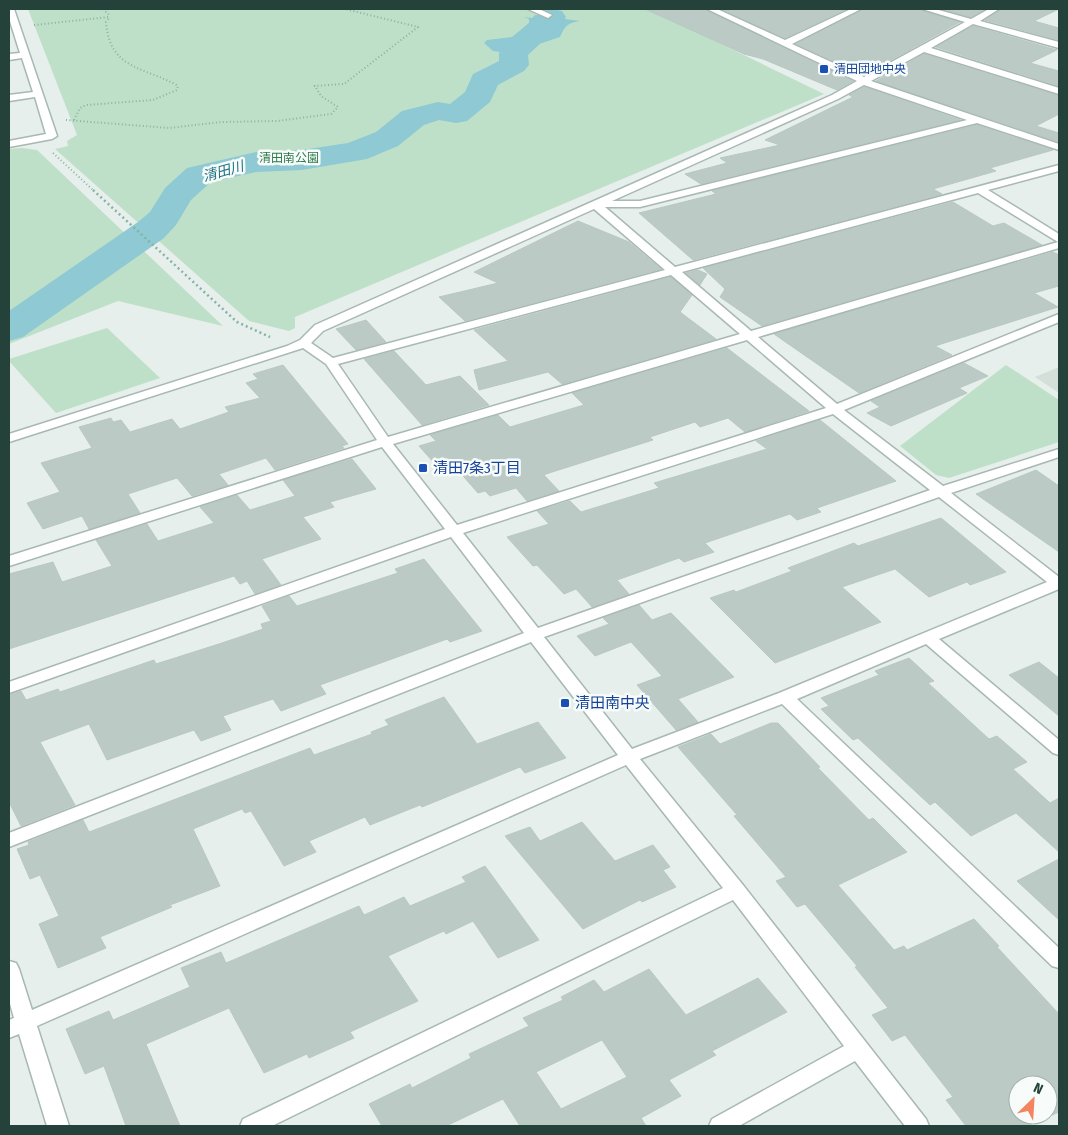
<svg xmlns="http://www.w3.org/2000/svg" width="1068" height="1135" font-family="'Fira Sans Condensed','Noto Sans JP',sans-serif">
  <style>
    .built { fill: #d4dfda }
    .green { fill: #bfe0c8 }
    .water { fill: #8ec9d4 }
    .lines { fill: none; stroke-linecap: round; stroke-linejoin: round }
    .river { fill: #8ec9d4; fill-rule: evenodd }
    .building { fill: #bbcac4; stroke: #b8c9c2; fill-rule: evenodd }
    .service-casing { stroke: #a8b8b2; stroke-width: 3 }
    .minor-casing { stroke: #a8b8b2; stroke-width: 3 }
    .path-far1 { stroke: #86b3a5; stroke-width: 2; stroke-dasharray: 1 2.5; stroke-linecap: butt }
    .path { stroke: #86b3a5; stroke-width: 2.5; stroke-dasharray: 2 3; stroke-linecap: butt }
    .service { fill: #fff; fill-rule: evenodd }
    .minor { fill: #fff; fill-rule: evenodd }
    .transit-dot { fill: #1a4fb4; stroke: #f7fbf9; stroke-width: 2 }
    .labels { text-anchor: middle; stroke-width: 5; stroke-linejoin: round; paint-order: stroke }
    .far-transit-label { font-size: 12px; fill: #164399; stroke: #f7fbf9; text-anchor: start }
    .far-park-label { font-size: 12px; fill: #2d7a4b; stroke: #f7fbf9 }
    .far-water-label { font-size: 14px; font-style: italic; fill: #1c6f80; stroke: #f7fbf9 }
    .transit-label { font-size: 15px; fill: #164399; stroke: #f7fbf9; text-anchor: start }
  </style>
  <rect width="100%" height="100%" fill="#e6efeb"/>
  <path class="built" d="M1059 367V393L1035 377Z"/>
  <g class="green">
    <path d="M28 9H649L824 94 295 317V328L289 331 249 321 55 149 68 146 67 141 77 135Z"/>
    <path d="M22 148 37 150 223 326 118 301 9 344V149Z"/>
    <path d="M107 328 160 378 56 413 9 361V359Z"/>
    <path d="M1006 365 1059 400V442L949 478 936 475 900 446Z"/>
  </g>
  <path class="water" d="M535 15 580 21C566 24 566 25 560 37L539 44 520 57 519 67 501 77 484 80 485 77 494 72 510 57 507 53 493 51 484 43 487 40 512 37 529 23V19L524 17 532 18Z"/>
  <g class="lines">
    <path class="river" d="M552 9 562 11 566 17 562 23 528 55 529 65 524 71 498 85 490 102 467 121 456 123 439 120 424 125 398 146 367 159 302 170 256 172 211 182 191 200 176 225 164 238 23 337 9 341V311L138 222 150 212 165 188 187 168 256 152 302 150 348 143 376 132 402 111 438 102 450 104 465 92 473 74 499 61V53L503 47 542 11Z"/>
  </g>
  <g class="building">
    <path d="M645 9H705L853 81 837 90 763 59 744 54Z"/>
    <path d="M721 9H847L785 38Z"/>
    <path d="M863 9H920L960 22 864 75 796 44Z"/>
    <path d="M941 9H986L971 17Z"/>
    <path d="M1001 9H1059L1034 21 1059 28V40L985 20Z"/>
    <path d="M973 26 1057 50 1030 63 1059 71V86L936 47Z"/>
    <path d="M924 54 1059 96V114L1036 126 1059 133V142L876 81Z"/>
    <path d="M864 87 960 120 701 184 685 174 727 163 720 158 780 145 765 140 853 97 849 95Z"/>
    <path d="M977 125 1053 150 990 168 996 171 933 189 942 194 693 260 639 213 716 194 712 191Z"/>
    <path d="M953 202 993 226 1004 223 1042 245 762 326 720 297 725 289 703 268Z"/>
    <path d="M578 221 629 242 661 269 465 321 439 297 498 283 474 272Z"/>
    <path d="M1053 252 1059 255V286L1034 293 1058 307 935 346 952 355 859 393 774 334Z"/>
    <path d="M698 270 707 274 700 285 686 273Z"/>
    <path d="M671 277 692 295 680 312 716 339 562 384 548 372 479 390 474 370 508 361 474 330Z"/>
    <path d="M366 320 386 342 356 350 336 329Z"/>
    <path d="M727 348 809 411 745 432 728 418 700 427 695 422 650 437 653 440 546 474 544 475 559 491 527 501 516 488 490 496 485 491 478 493 449 460 435 464 419 446 436 441 430 435 498 415 510 427 584 405 572 393Z"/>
    <path d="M394 351 426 385 460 376 489 405 422 425 364 359Z"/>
    <path d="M964 363 988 376 959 388 967 393 891 426 867 413 880 407 871 401Z"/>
    <path d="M283 365 348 444 342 446 344 448 275 470 266 458 219 474 228 485 192 496 177 478 128 494 140 513 89 529 82 516 43 529 27 503 60 492 41 463 92 448 79 427 111 418 113 422 121 420 130 432 172 419 180 429 229 412 225 407 260 398 246 383 258 379 253 374Z"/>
    <path d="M820 420 896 481 817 508 821 512 797 520 790 514 705 543 714 552 684 562 679 558 617 580 629 594 592 607 576 589 564 594 537 565 533 566 507 537 549 524 537 511 570 501 581 512 659 488 654 483 767 449 756 441Z"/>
    <path d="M352 459 376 489 330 502 334 507 303 517 321 539 262 559 281 585 255 594 247 581 240 584 234 576 9 649V574L53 562 62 582 112 566 96 540 147 524 158 541 214 523 200 507 237 495 250 510 295 496 283 480Z"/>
    <path d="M1036 470 1059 486V552L976 494Z"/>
    <path d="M941 518 1006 572 970 585 967 582 929 597 895 569 842 587 881 622 775 663 710 598 734 590 736 592 792 571 788 568 854 543 858 546Z"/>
    <path d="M424 559 482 631 450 642 447 639 320 685 326 694 281 711 273 699 223 716 231 730 201 741 194 730 107 760 89 724 40 742 75 805 21 826 9 802V695L21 691 26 700 58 689 60 692 154 660 156 664 222 643 263 629 261 624 271 621 262 606 289 596 297 606 398 573 395 569Z"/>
    <path d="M639 605 652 620 671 613 734 677 678 699 698 722 676 730 637 685 662 676 631 642 595 656 577 636 609 624 603 618Z"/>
    <path d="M909 658 934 681 928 683 989 739 997 736 1027 762 1013 769 1050 803 1059 798V852L1016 813 971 836 935 802 930 805 858 738 853 740 821 709 829 706 821 698 879 675 875 671Z"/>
    <path d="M1039 662 1059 678V716L1009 675Z"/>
    <path d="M444 697 477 744 538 722 566 758 525 773 520 767 422 807 420 805 370 825 365 817 309 841 316 852 284 866 251 811 245 813 242 809 193 829 220 886 170 905 172 907 100 937 106 948 58 968 39 924 59 916 40 875 30 879 17 849 29 845 28 842 83 820 89 832 310 748 314 755 372 734 371 732 389 725 385 720Z"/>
    <path d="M771 723H778L820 767 818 768 869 820 873 818 907 852 838 885 894 950 904 946 907 950 974 919 999 946 997 947 1059 1014V1112L1027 1126H966L946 1100 953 1097 905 1035 892 1041 872 1015 888 1008 855 967 857 966 805 904 797 907 776 881 786 877 734 816 737 815 678 747 711 734 720 744ZM1018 1085H1048V1115H1018Z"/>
    <path d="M582 822 615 861 653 845 670 867 663 870 676 887 642 902 640 900 583 929 505 836 530 827 540 841Z"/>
    <path d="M1059 859V920L1017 881Z"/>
    <path d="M485 866 539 940 498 958 473 921 446 934 444 931 388 956 418 1001 350 1032 354 1038 309 1058 307 1054 264 1073 229 1008 146 1044 180 1126H126L104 1066 85 1074 66 1029 109 1011 113 1020 190 987 181 968 221 952 226 963 359 906 364 915 404 897 410 906 466 882 462 877Z"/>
    <path d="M649 969 686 1015 758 978 787 1012 712 1051 716 1055 669 1080 681 1096 641 1118 646 1126H520L503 1099 446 1126H382L369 1104 410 1084 412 1088 471 1058 469 1054 529 1026 523 1018 563 1000 561 997 594 980 604 992ZM602 1040 627 1077 561 1109 536 1072Z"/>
  </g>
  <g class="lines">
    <g class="service-casing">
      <path id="service" d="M528 9H539L552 15 548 18Z"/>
    </g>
    <g class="minor-casing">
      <g id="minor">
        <path d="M9 9H14L57 136 52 139 9 147V141L46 134 35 97 9 101V95L33 92 22 58 9 60V54L20 53 9 18Z"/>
        <path d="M707 9H717L785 40 851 9H861L792 44 864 77 965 22 922 9H935L971 19 989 9H999L980 21 1059 42V48L973 24 931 48 1059 88V94L924 52 871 81 1059 144V150L977 123 640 207H605L675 267 1059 165V171L988 190 1059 234V248L758 337 837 404 1059 314V322L844 410 943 486 1059 449V457L951 493 1059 577V589L939 639 1059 740V755L1053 753 926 644 797 699 1059 948V968L1052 966 782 704 640 759 743 885 926 1119 929 1126H905L855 1061 739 1126H709L712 1119 844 1046 733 900 272 1126H240L243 1119 723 888 626 765 37 1026 69 1126H47L19 1034 9 1038V1020L14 1018 9 1000V961L16 963 19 969 32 1010 618 755 531 642 9 847V833L524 633 451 537 9 693V682L445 529 382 447 9 566V556L377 440 326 364 303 348 9 442V434L287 346 300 340 315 325 832 95 857 81ZM864 85 967 120 640 201H612L838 99ZM978 193 1058 242 751 331 682 272ZM594 209 665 270 333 358 311 343 323 331ZM671 275 740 334 388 437 338 364ZM747 340 826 408 457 525 393 444ZM833 414 930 490 538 628 463 533ZM939 497 1047 582 779 693 632 749 544 637Z"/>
      </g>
    </g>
    <g class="path-far1">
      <path d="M103 9 110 16"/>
      <path d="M34 25 109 17"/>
      <path d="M314 86 344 84 418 27 345 9"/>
      <path d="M66 120 169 128 221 122 277 121 331 114 338 107 321 96 313 83"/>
      <path d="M74 120 80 108 86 105 153 100 177 90 178 86C144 66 110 71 106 22L110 17"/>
      <path d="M53 153 94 191"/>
    </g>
    <path class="path" d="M93 190 237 322 270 337"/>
    <use href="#service" class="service"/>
    <use href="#minor" class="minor"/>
  </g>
  <g class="transit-dot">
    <rect x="819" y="64" width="10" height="10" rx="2.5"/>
    <rect x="418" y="463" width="10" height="10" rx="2.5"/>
    <rect x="560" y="698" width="10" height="10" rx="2.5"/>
  </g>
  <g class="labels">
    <g class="far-transit-label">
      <text x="834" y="73">清田団地中央</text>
    </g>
    <g class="far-park-label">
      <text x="289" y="162">清田南公園</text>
    </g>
    <g class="far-water-label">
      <text transform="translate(223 171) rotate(-16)" y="5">清田川</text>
    </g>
    <g class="transit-label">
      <text x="433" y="473">清田7条3丁目</text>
      <text x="575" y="708">清田南中央</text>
    </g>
  </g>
  <rect width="1068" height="1135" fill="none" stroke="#24423a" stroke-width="20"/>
  <g transform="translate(1033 1100) rotate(25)"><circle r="24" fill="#f7fbf9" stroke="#a3b1ad"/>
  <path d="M0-4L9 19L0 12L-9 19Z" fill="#f4845f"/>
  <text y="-8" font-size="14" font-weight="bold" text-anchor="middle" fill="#24423a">N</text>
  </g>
</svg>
